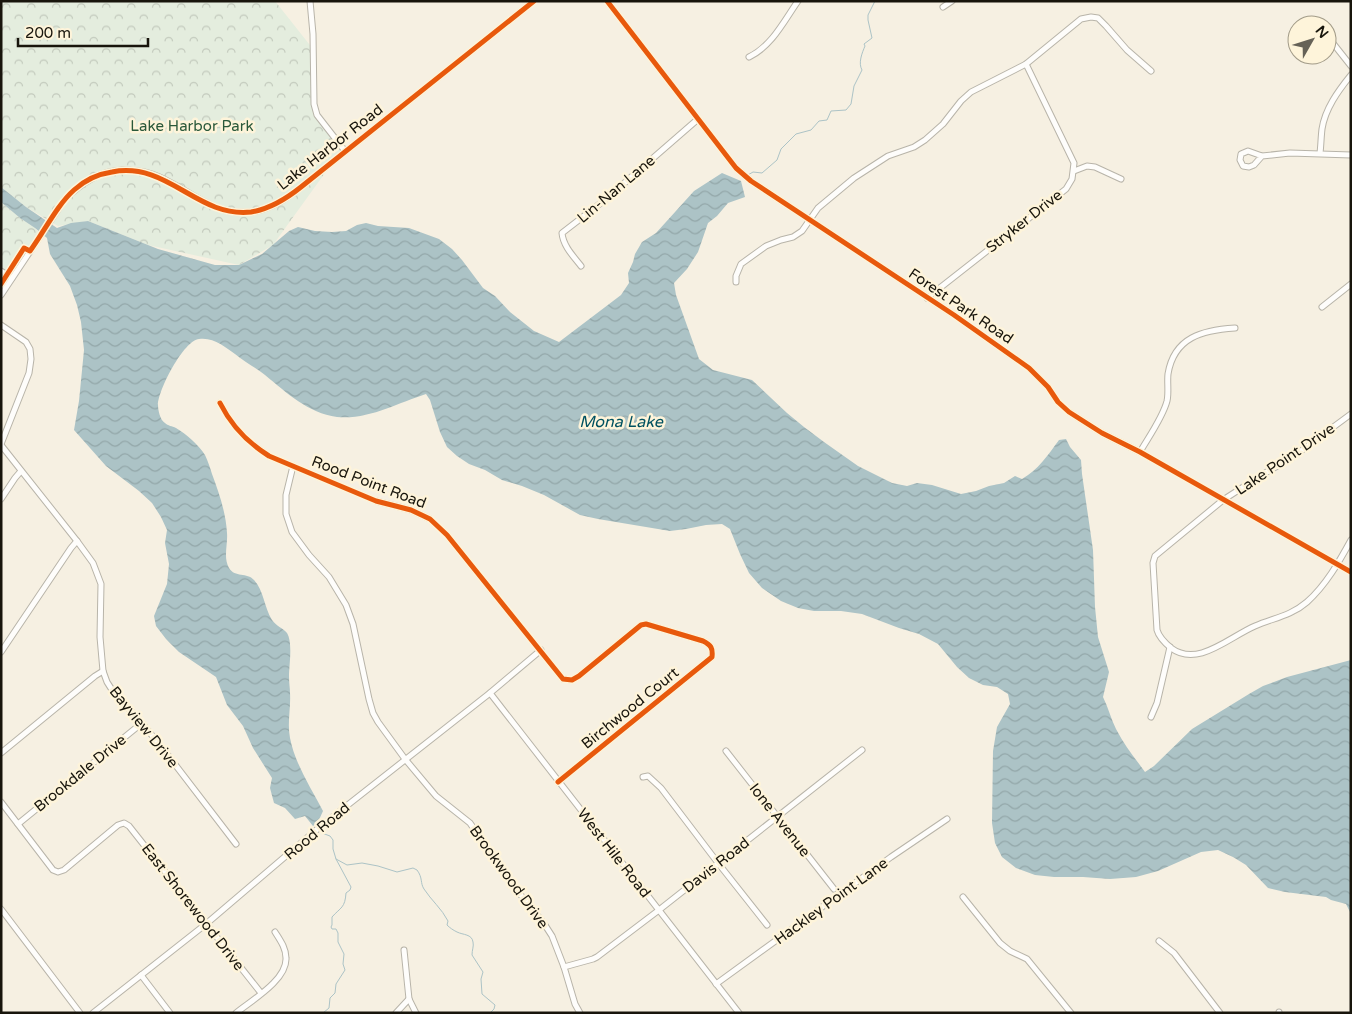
<svg xmlns="http://www.w3.org/2000/svg" width="1352" height="1014" font-family="'Varela Round',sans-serif">
  <style>
    .park { fill: url(#park-crowns) }
    .water { fill: url(#water-waves) }
    .lines { fill: none; stroke-linecap: round; stroke-linejoin: round }
    .stream { stroke: #acc3c6; stroke-width: 1 }
    .minor-casing { stroke: #b8b4a9; stroke-width: 7 }
    .minor { stroke: #fefdfb; stroke-width: 5 }
    .cycleway-casing { stroke: #fef4da; stroke-width: 8 }
    .cycleway { stroke: #e8590c; stroke-width: 5 }
    .labels { text-anchor: middle; stroke-width: 5; stroke-linejoin: round; paint-order: stroke }
    .park-label { font-size: 15px; fill: #2a583a; stroke: #fef4da }
    .street-label { font-size: 15px; fill: #18150c; stroke: #fef4da }
    .water-label { font-size: 16px; font-style: italic; fill: #005160; stroke: #fef4da }
  </style>
  <defs>
    <pattern id="park-crowns" width="20" height="18" patternUnits="userSpaceOnUse" patternTransform="scale(1.25)"><rect width="20" height="18" fill="#e4edde"/><path d="M2 6a3 3 0 1 1 6 0M12 15a3 3 0 1 1 6 0" fill="none" stroke="#c3cabd"/></pattern>
    <pattern id="water-waves" width="16" height="10" patternUnits="userSpaceOnUse" patternTransform="scale(1.25)"><rect width="16" height="10" fill="#acc3c6"/><path d="M0 5q4-4 8 0t8 0" fill="none" stroke="#93a7a9"/></pattern>
  </defs>
  <rect width="100%" height="100%" fill="#f6f0e2"/>
  <g class="park">
    <path d="M1 1H275L313 49 317 115 343 148 273 245 239 265 148 245 88 221 58 226 26 207 1 187Z"/>
    <path d="M1 202 20 218 35 228 41 235 1 295Z"/>
  </g>
  <path class="water" d="M722 173 741 181 745 197 728 203 717 216 708 223 698 252 687 269 674 283 676 295 699 359 713 370 752 380 787 413 804 427 824 442 858 466 892 483 907 486 917 483 932 485 961 494 976 491 989 486 1004 483 1015 476 1022 479C1038 470 1048 455 1059 440L1066 439 1070 447 1081 460 1082 474 1093 550 1095 607 1098 637 1109 672 1103 697C1108 707 1111 719 1116 729 1124 745 1135 758 1145 772L1154 766 1192 729 1249 694 1263 686 1287 677 1351 660V914L1346 904 1331 900 1326 897 1285 892 1268 888 1246 865 1233 857 1218 850 1201 852 1158 871 1136 877 1110 879 1083 877H1054L1035 875 1016 868 1002 857 995 843 992 823 993 751 997 727 1010 704 1008 694 997 687 983 685 969 678 957 667 938 644 919 634 899 628 862 614 841 611H814L798 608 781 601 762 588 749 573 740 554 730 529 722 524 706 525 686 529 670 531 598 519 580 515 544 495 522 486 502 480 485 470 469 464 457 456 447 447 440 432 430 400 426 394C397 403 369 420 337 417 308 413 287 393 265 375 256 368 245 362 235 354 225 347 214 337 199 339 184 340 158 390 158 405 158 410 160 420 165 423 168 426 172 426 176 428 186 434 199 445 205 455 208 461 210 468 212 474 219 493 226 513 227 533 228 544 223 558 229 568 235 578 247 572 254 580 264 591 264 607 272 620 276 626 283 628 287 633 293 643 289 665 289 677 289 683 290 688 290 693 291 708 287 723 290 738 295 764 311 788 323 811L318 822 313 826 305 816 295 819 285 808 274 803 270 788 272 778 253 748 243 726 227 705 216 677 179 652 166 639 156 626 154 616 167 584 169 564 165 543 167 530 161 517 152 503 139 491 106 466 74 430 79 401 84 350 81 322 77 305 70 286 50 254 47 238 35 228 20 218 1 202V187L26 207 57 228 71 223 88 221 158 249 215 265H239L262 254 289 231 298 227 315 231 332 232 346 231 357 225 366 223 378 226 409 228 439 239 452 249 462 260 483 288 495 296 510 312 534 331 559 342 621 295 629 283 628 273 633 262 635 254 642 242 656 233 694 191Z"/>
  <g class="lines">
    <g class="stream">
      <path d="M748 175 753 172 762 173 777 160 781 149 796 134 811 130 819 121 827 120 831 111 846 110 851 104 854 86 862 70C858 63 862 53 865 46L864 44 872 38 868 20V15L875 1"/>
      <path d="M322 833 330 836 333 840V849L336 859 351 887 350 890 346 893C345 908 341 907 332 917V925L331 927 332 929H336L338 933V942L344 954 343 964 345 970 336 984 335 993 330 998 329 1008 323 1013"/>
      <path d="M336 859 347 865 362 863 378 866 397 872 413 868 417 870C423 878 420 883 424 889 431 900 442 909 448 921L447 925C450 928 453 930 457 932 463 935 472 934 473 942 474 946 472 950 472 955L483 972 481 979 482 994 495 1005 494 1009 490 1013"/>
    </g>
    <g class="minor-casing">
      <g id="minor">
        <path d="M310 1 313 34 314 104 317 115 345 151"/>
        <path d="M607 1 736 168 751 181 954 315 1029 368 1048 387 1058 402 1069 412 1102 433 1140 452 1351 572"/>
        <path d="M943 7 952 1"/>
        <path d="M1332 42 1351 66"/>
        <path d="M749 57C772 46 784 21 798 1"/>
        <path d="M1320 153C1321 145 1321 137 1322 129 1325 109 1338 91 1351 75"/>
        <path d="M1262 156 1254 165 1249 167 1243 166 1240 160 1241 154 1248 151 1262 156 1290 153 1351 155"/>
        <path d="M1074 171 1087 166 1095 167 1121 179"/>
        <path d="M581 266C574 257 563 246 562 233L606 199 698 119"/>
        <path d="M1 271 12 278"/>
        <path d="M736 282V276L741 264 766 246 781 240 793 237 802 231 818 208 854 178 888 156 914 147 925 140 943 124 961 101 971 92 1026 64 1081 19 1091 17 1098 18 1106 26 1127 50 1151 71"/>
        <path d="M1 295 65 199C81 184 99 171 122 170 132 170 142 171 152 174 187 186 210 216 250 212 270 210 286 199 301 187L534 1"/>
        <path d="M927 298 1066 189 1072 179 1074 163 1026 64"/>
        <path d="M1322 307 1351 284"/>
        <path d="M1 325 26 342 30 349 31 359 29 373 1 444"/>
        <path d="M220 403C231 425 248 443 269 456L376 501 411 510 430 519 447 535 563 679 572 680 579 676 641 625 646 624 703 641C711 645 713 648 712 657L558 782"/>
        <path d="M1351 414 1290 459 1265 473 1223 500 1155 556 1153 563 1157 630C1159 637 1165 643 1171 648 1198 668 1229 637 1255 626 1273 618 1291 616 1307 602 1326 585 1339 562 1351 540"/>
        <path d="M1 445 77 541 93 563 101 584 100 637 103 671 107 682 114 693 142 723 167 754 236 844"/>
        <path d="M1140 452C1148 438 1163 417 1167 401 1169 392 1167 383 1168 374 1174 337 1203 330 1235 328"/>
        <path d="M293 466 286 495V514L292 532 309 555 329 577 346 605 353 624 369 699 373 713 378 722 405 759 436 796 470 823 510 882 543 922 552 936 564 967 575 1004 580 1013"/>
        <path d="M1 499 15 478 21 471"/>
        <path d="M1 652 71 548 77 541"/>
        <path d="M490 693 739 1013"/>
        <path d="M1151 717 1157 703 1170 647"/>
        <path d="M726 751 834 889"/>
        <path d="M1 753 95 676 103 671"/>
        <path d="M643 777 648 776 661 788 718 863 767 925"/>
        <path d="M1 802 53 870 58 872 64 870 118 825 124 823 129 826 261 993"/>
        <path d="M18 824 142 723"/>
        <path d="M963 897 1000 943 1010 951 1027 959 1071 1013"/>
        <path d="M1 909 80 1013"/>
        <path d="M1159 941 1174 953 1220 1013"/>
        <path d="M404 950 409 999 416 1013"/>
        <path d="M564 967 593 959 597 957 659 910 862 750"/>
        <path d="M141 975 170 1013"/>
        <path d="M716 984 891 857 947 819"/>
        <path d="M1279 1012V1013"/>
        <path d="M93 1013 206 924 321 826 490 693 541 650"/>
        <path d="M236 1013C252 1000 287 980 286 958 286 948 280 940 275 932"/>
        <path d="M396 1013 409 999"/>
      </g>
    </g>
    <use href="#minor" class="minor"/>
    <g class="cycleway-casing">
      <g id="cycleway">
        <path d="M607 1 736 168 751 181 954 315 1029 368 1048 387 1058 402 1069 412 1102 433 1140 452 1351 572"/>
        <path d="M1 284 24 248 30 251C44 232 57 205 74 190 85 180 98 174 112 172 168 161 197 218 251 212 270 209 286 199 301 187L534 1"/>
        <path d="M220 403C231 425 248 443 269 456L376 501 411 510 430 519 447 535 563 679 572 680 579 676 641 625 646 624 703 641C711 645 713 648 712 657L558 782"/>
      </g>
    </g>
    <use href="#cycleway" class="cycleway"/>
  </g>
  <g class="labels">
    <g class="park-label">
      <text x="192" y="131">Lake Harbor Park</text>
    </g>
    <g class="street-label">
      <text transform="translate(330 147) rotate(-38)" y="5">Lake Harbor Road</text>
      <text transform="translate(616 189) rotate(-40)" y="5">Lin-Nan Lane</text>
      <text transform="translate(1024 221) rotate(-38)" y="5">Stryker Drive</text>
      <text transform="translate(961 306) rotate(34)" y="5">Forest Park Road</text>
      <text transform="translate(1285 459) rotate(-34)" y="5">Lake Point Drive</text>
      <text transform="translate(369 482) rotate(21)" y="5">Rood Point Road</text>
      <text transform="translate(630 708) rotate(-39)" y="5">Birchwood Court</text>
      <text transform="translate(144 727) rotate(51)" y="5">Bayview Drive</text>
      <text transform="translate(80 773) rotate(-39)" y="5">Brookdale Drive</text>
      <text transform="translate(780 820) rotate(52)" y="5">Ione Avenue</text>
      <text transform="translate(317 831) rotate(-40)" y="5">Rood Road</text>
      <text transform="translate(614 853) rotate(52)" y="5">West Hile Road</text>
      <text transform="translate(716 865) rotate(-38)" y="5">Davis Road</text>
      <text transform="translate(509 877) rotate(54)" y="5">Brookwood Drive</text>
      <text transform="translate(831 901) rotate(-36)" y="5">Hackley Point Lane</text>
      <text transform="translate(193 907) rotate(52)" y="5">East Shorewood Drive</text>
    </g>
    <g class="water-label">
      <text x="621" y="427">Mona Lake</text>
    </g>
  </g>
  <rect width="1352" height="1014" fill="none" stroke="#18150c" stroke-width="5"/>
  <g transform="translate(1312 40) rotate(51)"><circle r="24" fill="#fef4da" stroke="#a29b88"/>
  <path d="M0-4L9 19L0 12L-9 19Z" fill="#666257"/>
  <text y="-8" font-size="14" font-weight="bold" text-anchor="middle" fill="#18150c">N</text>
  </g>
  <path d="M18 38v8h130v-8" fill="none" stroke="#18150c" stroke-width="2.5"/>
  <text x="25" y="38" font-size="15" fill="#18150c" stroke="#fef4da" stroke-width="4" paint-order="stroke">200 m</text>
</svg>
